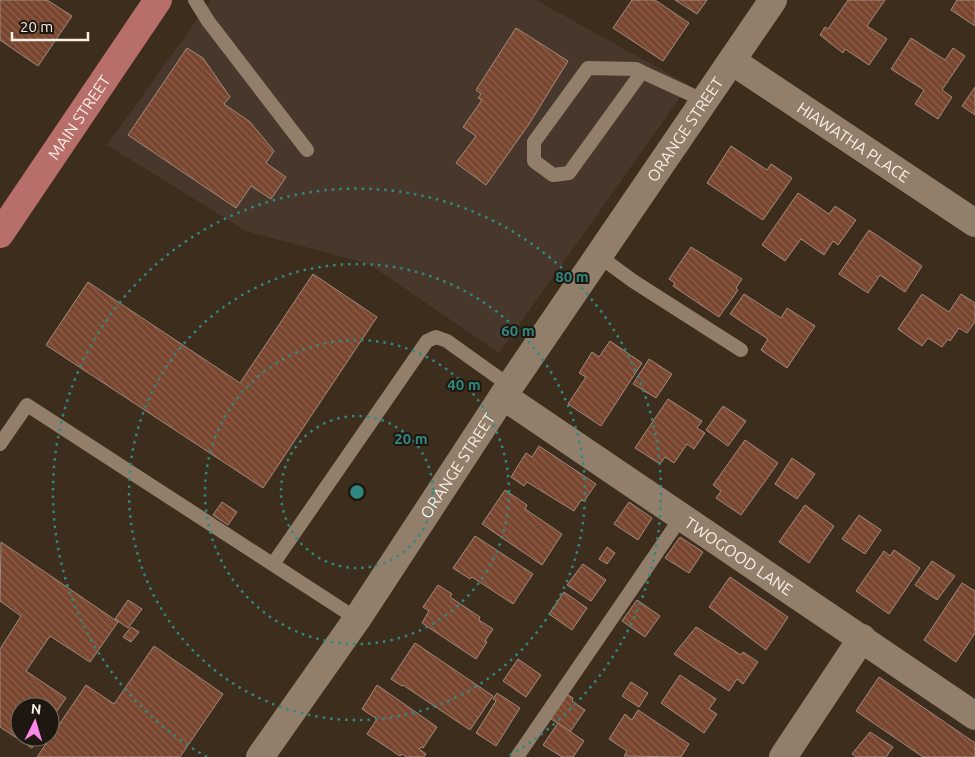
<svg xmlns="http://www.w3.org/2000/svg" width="975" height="757" font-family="Ubuntu,sans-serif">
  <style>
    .commercial { fill: #48382c }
    .building { fill: url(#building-back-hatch); stroke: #a48a7f }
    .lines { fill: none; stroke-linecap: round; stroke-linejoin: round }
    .service { stroke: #917f6c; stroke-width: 14 }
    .minor { stroke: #917f6c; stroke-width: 28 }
    .tertiary { stroke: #917f6c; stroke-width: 28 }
    .primary { stroke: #b86f6c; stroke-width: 28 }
    .ring { fill: none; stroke: #328880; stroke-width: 2.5; stroke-dasharray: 2.5 5 }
    .labels { text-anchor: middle; stroke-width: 4; stroke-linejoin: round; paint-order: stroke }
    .street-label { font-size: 16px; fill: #fbf0e6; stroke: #1e170f }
    .centre { fill: #328880; stroke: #1e170f; stroke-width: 2.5 }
    .ring-label { font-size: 15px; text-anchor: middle; font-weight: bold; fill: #328880; stroke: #1e170f; stroke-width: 4; stroke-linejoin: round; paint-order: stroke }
  </style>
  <defs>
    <pattern id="building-back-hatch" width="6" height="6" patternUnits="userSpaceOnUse" patternTransform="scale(1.25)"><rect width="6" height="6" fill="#78452e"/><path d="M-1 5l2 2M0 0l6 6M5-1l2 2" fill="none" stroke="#8c604c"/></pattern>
  </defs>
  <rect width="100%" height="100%" fill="#3c2d1c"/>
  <path class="commercial" d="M211 0H536L689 85 499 353 369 264 246 231 107 145Z"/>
  <g class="building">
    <path d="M0 0H47L72 16 38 66 0 40Z"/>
    <path d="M632 0H655L689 23 663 61 613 28Z"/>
    <path d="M675 0H707L697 14Z"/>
    <path d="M848 0H885L867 26 887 39 869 65 845 49 843 53 820 35 825 27 828 29Z"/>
    <path d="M957 0H975V26L951 10Z"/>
    <path d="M516 28 568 61 529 124 486 185 456 163 476 136 463 127 482 100 478 98 481 94 476 90Z"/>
    <path d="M911 38 945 60 953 48 965 56 942 90 952 97 938 119 915 104 924 90 891 69Z"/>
    <path d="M187 48 203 58 230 97 224 104 250 122 274 151 266 163 286 177 271 199 251 186 236 208 128 135Z"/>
    <path d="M975 87V115L962 106Z"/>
    <path d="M731 146 767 170 771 164 792 178 763 220 707 183Z"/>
    <path d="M798 193 829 214 835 206 856 220 838 245 833 241 824 255 801 239 785 261 762 245Z"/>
    <path d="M869 230 922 266 905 292 880 275 868 293 839 274Z"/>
    <path d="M691 247 742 279 736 288 738 290 719 317 673 286 675 283 669 279Z"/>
    <path d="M313 274 377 317 263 488 46 345 88 282 240 383Z"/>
    <path d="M744 294 781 318 787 308 815 326 787 368 761 350 768 339 730 314Z"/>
    <path d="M922 294 949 312 961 294 975 303V322L967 333 959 328 950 341 948 339 942 347 928 338 922 346 898 329Z"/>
    <path d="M610 341 642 363 601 426 568 404 586 377 579 373 592 352 599 357Z"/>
    <path d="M649 359 672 374 656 398 633 384Z"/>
    <path d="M668 399 702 421 697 428 705 433 694 449 687 444 674 463 665 457 660 464 635 448Z"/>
    <path d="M723 406 746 421 728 446 706 430Z"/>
    <path d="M745 440 778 463 741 515 716 498 721 491 713 485Z"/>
    <path d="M539 446 596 484 584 501 581 500 574 511 527 482 524 486 511 477 526 453 532 457Z"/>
    <path d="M792 458 815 474 797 499 775 484Z"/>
    <path d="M505 490 527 505 525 509 562 534 542 565 482 524Z"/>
    <path d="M222 502 237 512 228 525 213 515Z"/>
    <path d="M629 502 652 518 638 540 614 524Z"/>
    <path d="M805 505 834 526 809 563 779 542Z"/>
    <path d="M859 515 881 530 865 554 842 539Z"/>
    <path d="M475 536 533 574 513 604 472 577 470 579 453 568Z"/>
    <path d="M680 537 703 552 689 573 665 558Z"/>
    <path d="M1 542 118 622 90 662 50 636 26 671 66 698 50 721V707H20V737H39L32 748 0 727V649L21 616 0 601Z"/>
    <path d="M607 547 615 553 607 564 599 559Z"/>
    <path d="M894 550 920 568 889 614 856 591 884 551 890 556Z"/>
    <path d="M932 561 955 576 937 600 915 585Z"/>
    <path d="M583 564 606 580 591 601 567 585Z"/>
    <path d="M730 577 788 617 766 650 709 607Z"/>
    <path d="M962 583 975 591V633L956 662 924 640Z"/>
    <path d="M438 585 452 594 450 597 480 617 479 620 493 629 485 641 487 642 476 659 422 623 429 611 423 607Z"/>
    <path d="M564 592 587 608 572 630 549 614Z"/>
    <path d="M128 600 142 609 128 628 115 619Z"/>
    <path d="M637 600 660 616 645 637 622 621Z"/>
    <path d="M131 627 139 632 131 642 123 637Z"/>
    <path d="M696 627 741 655 743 652 758 662 743 684 737 679 729 691 674 654Z"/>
    <path d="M415 643 493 696 470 730 403 685 402 686 391 679Z"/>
    <path d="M154 646 223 694 180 757H37L86 685 114 704Z"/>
    <path d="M518 659 541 675 526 697 503 681Z"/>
    <path d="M680 675 716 699 709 709 717 714 704 733 661 703Z"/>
    <path d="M879 677 975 743V757H923L856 711Z"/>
    <path d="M631 682 648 693 639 707 622 696Z"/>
    <path d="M377 685 437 727 423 748 421 747 419 749 426 754 424 757H407L402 754 400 756 367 734 377 719 362 709Z"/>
    <path d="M497 693 520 708 496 746 476 733 496 701 493 699Z"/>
    <path d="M565 693 573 698 572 701 585 710 570 732 547 716Z"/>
    <path d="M638 710 689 744 681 757 624 756 627 751 609 739 625 714 632 720Z"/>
    <path d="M558 723 584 741 573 757H562L543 745Z"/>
    <path d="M870 732 893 747 886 757H856L852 754Z"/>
  </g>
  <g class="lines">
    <g class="service">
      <path d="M195 0 208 21 307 150"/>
      <path d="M642 72 569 173 553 175 534 161V142L588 68 636 69 642 72 705 101"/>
      <path d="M599 256 633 281 741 350"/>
      <path d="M0 444 27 405 357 619"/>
      <path d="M273 564 427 341 436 337 447 341 510 386"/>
      <path d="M517 757 682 516"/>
    </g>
    <g class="minor">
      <path id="s1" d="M732 61 975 223"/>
      <path id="s2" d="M503 396 975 716"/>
      <path d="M783 757 862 638"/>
    </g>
    <path class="tertiary" id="s3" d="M260 757 357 619 503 396 773 0"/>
    <path class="primary" id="s4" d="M0 234 158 0"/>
  </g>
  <g class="ring">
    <circle cx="357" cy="492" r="76"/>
    <circle cx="357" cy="492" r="152"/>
    <circle cx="357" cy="492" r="228"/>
    <path d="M207 757A304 304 0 1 1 507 757"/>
  </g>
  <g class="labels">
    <g class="street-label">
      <text dy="6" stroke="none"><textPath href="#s4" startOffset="141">MAIN STREET</textPath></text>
      <text dy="6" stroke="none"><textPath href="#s3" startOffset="758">ORANGE STREET</textPath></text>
      <text dy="6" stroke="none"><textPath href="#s1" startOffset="146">HIAWATHA PLACE</textPath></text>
      <text dy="6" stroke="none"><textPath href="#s3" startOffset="352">ORANGE STREET</textPath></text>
      <text dy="6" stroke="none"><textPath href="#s2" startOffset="285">TWOGOOD LANE</textPath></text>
    </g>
  </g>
  <circle cx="357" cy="492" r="8" class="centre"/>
  <g class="ring-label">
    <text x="572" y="282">80 m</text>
    <text x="518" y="336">60 m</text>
    <text x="464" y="390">40 m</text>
    <text x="411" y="444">20 m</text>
  </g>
  <g transform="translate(35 722) rotate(5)"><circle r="24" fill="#1e170f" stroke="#766e65"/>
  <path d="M0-4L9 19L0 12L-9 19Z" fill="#fb87e6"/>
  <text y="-8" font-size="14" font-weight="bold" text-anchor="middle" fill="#fbf0e6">N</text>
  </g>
  <path d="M12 32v8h76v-8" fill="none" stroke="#fbf0e6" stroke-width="2.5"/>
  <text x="20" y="32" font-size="15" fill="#fbf0e6" stroke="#1e170f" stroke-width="4" paint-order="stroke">20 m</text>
</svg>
